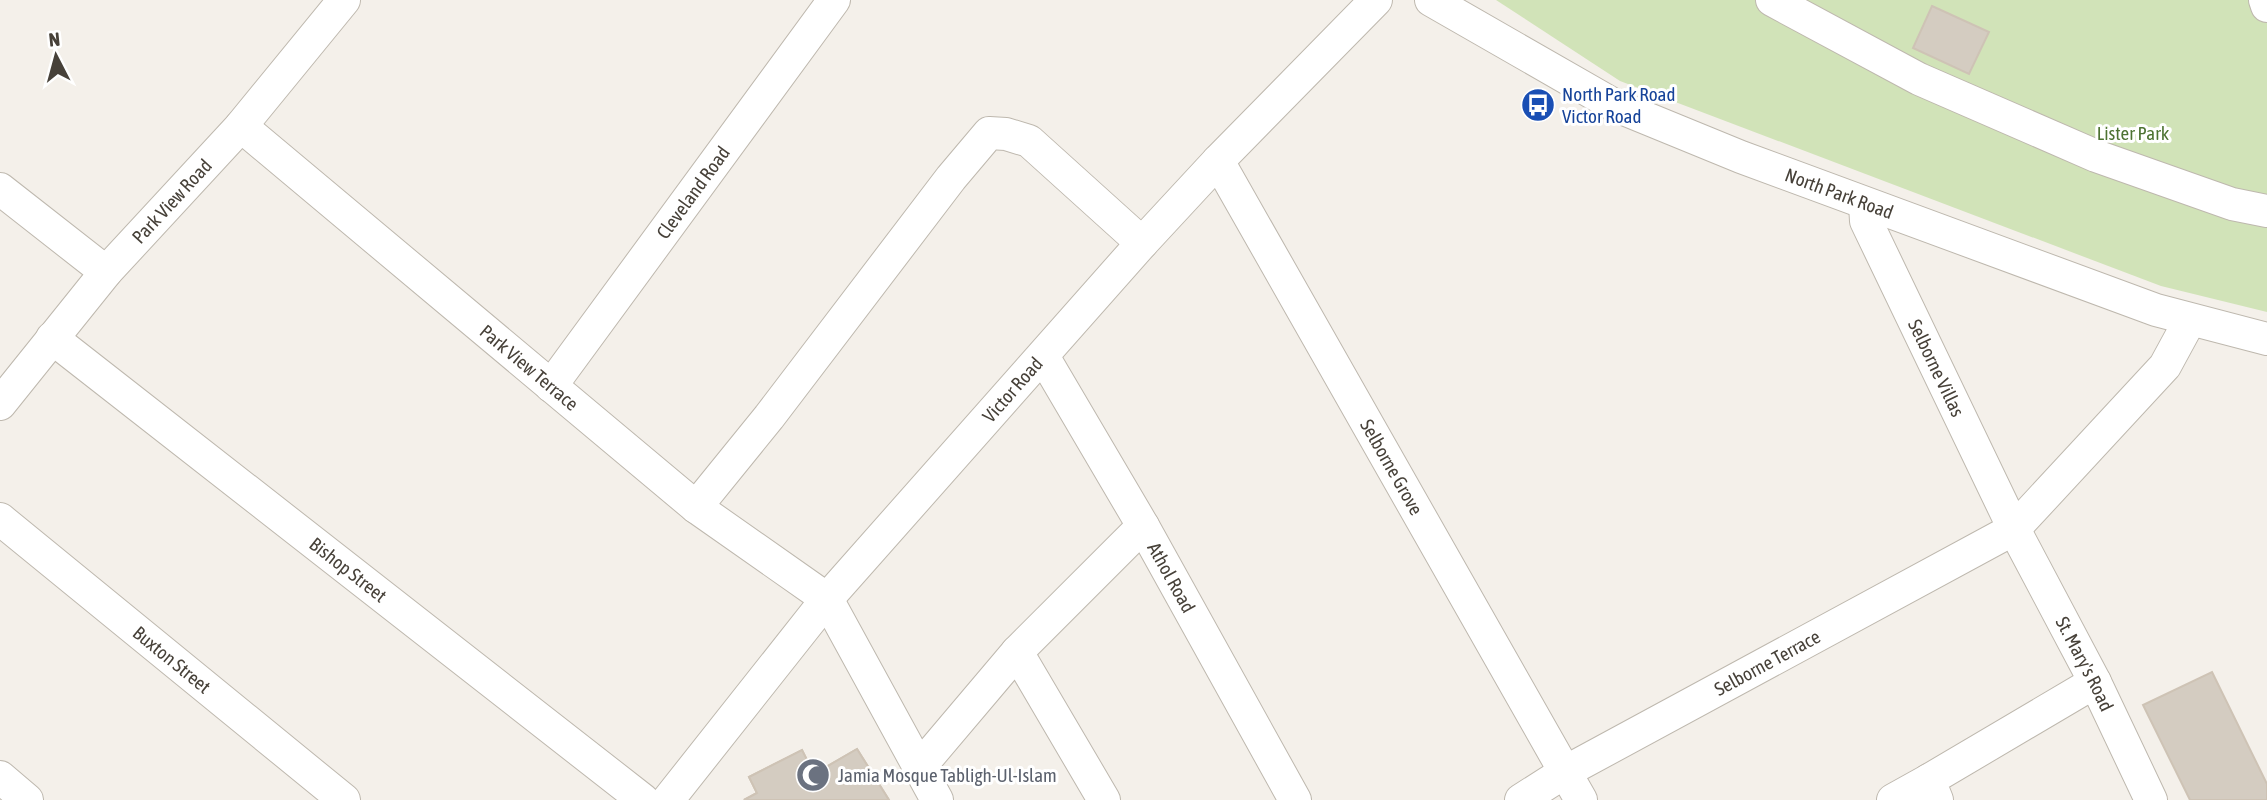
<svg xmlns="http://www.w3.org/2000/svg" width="2267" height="800" font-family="'Asap Condensed',sans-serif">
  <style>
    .green { fill: #d1e3b8 }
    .building { fill: #d4ccc1; stroke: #cec3b5; stroke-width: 2 }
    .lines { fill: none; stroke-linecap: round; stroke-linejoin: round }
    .minor-casing { stroke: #beb8ae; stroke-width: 34 }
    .minor { stroke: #fff; stroke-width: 32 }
    .labels { text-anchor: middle; stroke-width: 6; stroke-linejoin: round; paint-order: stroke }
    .transit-label { font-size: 19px; fill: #164399; stroke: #fff; text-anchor: start }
    .park-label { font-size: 19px; fill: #4d7332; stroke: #fff }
    .street-label { font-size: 19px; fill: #474139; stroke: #fff }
    .worship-label { font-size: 19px; fill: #5b616d; stroke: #fff; text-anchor: start }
  </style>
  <rect width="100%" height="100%" fill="#f4f0ea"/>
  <path class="green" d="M1496 0H2267V312L2161 286 1620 81Z"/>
  <g class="building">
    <path d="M1932 6 1989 32 1969 74 1913 48Z"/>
    <path d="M2212 672 2267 784V800H2190L2143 705Z"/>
    <path d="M857 749 889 800H744L757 793 749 777 802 750 814 774Z"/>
    <path d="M857 749 889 800H744L757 793 749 777 802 750 814 774Z"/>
  </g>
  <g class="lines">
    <g class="minor-casing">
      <g id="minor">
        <path id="s1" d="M1431 0 1614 105 1741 157 2156 310 2267 339"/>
        <path d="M1772 0 1919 79 2096 156 2232 204 2267 211"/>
        <path d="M2265 0 2267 6"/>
        <path id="s2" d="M241 126 696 507 827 599 937 800"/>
        <path id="s3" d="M1218 161 1581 800"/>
        <path d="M0 189 106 272"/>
        <path id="s4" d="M1865 204 1866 221 2014 529 2095 682 2151 800"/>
        <path id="s5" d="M52 338 643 800"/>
        <path id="s6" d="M1043 356 1143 526 1295 800"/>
        <path id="s7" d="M551 386 834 0"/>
        <path id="s8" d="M0 404 106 272 241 126 344 0"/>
        <path d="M696 507 769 417 951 178 989 133 1006 134 1029 141 1142 243"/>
        <path id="s9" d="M0 519 344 800"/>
        <path d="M1017 652 1143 526"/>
        <path d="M918 769 1017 652 1104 800"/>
        <path d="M0 777 27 800"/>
        <path id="s10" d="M668 800 827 599 1142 243 1218 161 1376 0"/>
        <path id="s11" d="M1521 800 1565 772 2014 529 2165 366 2190 320"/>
        <path d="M1893 800 1929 780"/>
        <path d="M1937 800 1929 780 2095 682"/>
      </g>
    </g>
    <use href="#minor" class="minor"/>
  </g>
  <defs>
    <g id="bus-disc" transform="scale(1.75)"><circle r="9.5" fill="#1a4fb4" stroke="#fff"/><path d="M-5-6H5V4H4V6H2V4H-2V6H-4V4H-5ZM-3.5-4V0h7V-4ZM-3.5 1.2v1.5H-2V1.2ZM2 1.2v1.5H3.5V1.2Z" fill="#fff"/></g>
    <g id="mosque-disc" transform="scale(1.75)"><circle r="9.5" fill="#6b7280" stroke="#fff"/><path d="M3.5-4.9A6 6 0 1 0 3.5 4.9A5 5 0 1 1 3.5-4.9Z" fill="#fff"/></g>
  </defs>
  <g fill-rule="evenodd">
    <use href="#bus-disc" x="1538" y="105"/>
    <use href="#mosque-disc" x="813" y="775"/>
  </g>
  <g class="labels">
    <g class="transit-label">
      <text x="1562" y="101">North Park Road<tspan x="1562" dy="22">Victor Road</tspan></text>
    </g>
    <g class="park-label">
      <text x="2133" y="140">Lister Park</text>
    </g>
    <g class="street-label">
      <text dy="7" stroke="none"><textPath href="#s7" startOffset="240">Cleveland Road</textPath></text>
      <text dy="7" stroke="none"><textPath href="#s1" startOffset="453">North Park Road</textPath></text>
      <text dy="7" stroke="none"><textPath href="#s8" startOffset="266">Park View Road</textPath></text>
      <text dy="7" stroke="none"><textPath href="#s4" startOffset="180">Selborne Villas</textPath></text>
      <text dy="7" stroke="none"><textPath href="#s2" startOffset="376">Park View Terrace</textPath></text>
      <text dy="7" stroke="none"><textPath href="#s10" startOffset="536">Victor Road</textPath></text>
      <text dy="7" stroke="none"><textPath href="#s3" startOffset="352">Selborne Grove</textPath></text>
      <text dy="7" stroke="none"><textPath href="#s5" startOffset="376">Bishop Street</textPath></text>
      <text dy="7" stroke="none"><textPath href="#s6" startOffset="256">Athol Road</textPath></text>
      <text dy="7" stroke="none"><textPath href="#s9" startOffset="222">Buxton Street</textPath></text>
      <text dy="7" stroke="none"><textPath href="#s11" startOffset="282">Selborne Terrace</textPath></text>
      <text dy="7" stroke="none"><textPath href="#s4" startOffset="511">St. Mary's Road</textPath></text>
    </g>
    <g class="worship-label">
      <text x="838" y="782">Jamia Mosque Tabligh-Ul-Islam</text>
    </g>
  </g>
  <g transform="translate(56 56) rotate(354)" stroke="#ffffff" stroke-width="5" paint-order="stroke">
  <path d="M0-5L12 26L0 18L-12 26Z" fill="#474139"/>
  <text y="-10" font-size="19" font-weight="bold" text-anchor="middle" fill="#474139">N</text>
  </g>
</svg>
